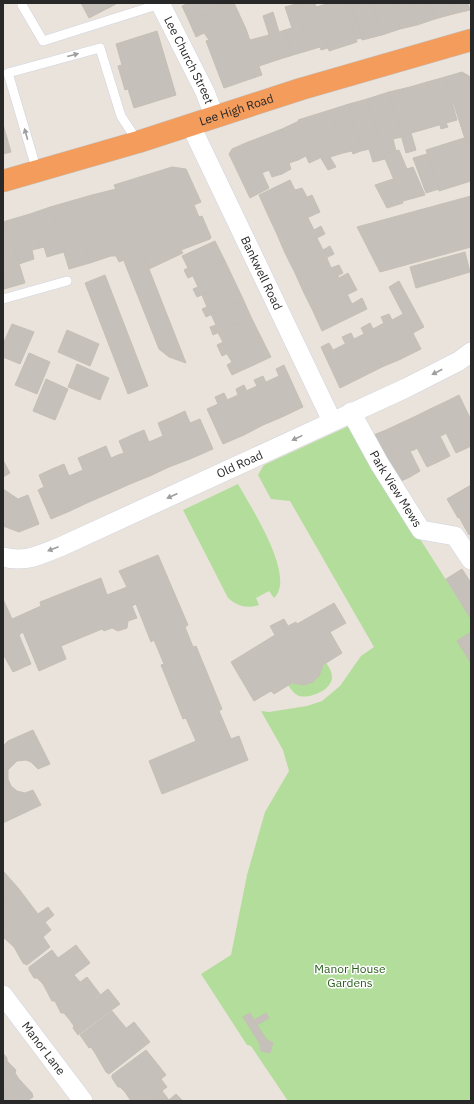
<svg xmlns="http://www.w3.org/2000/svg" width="474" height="1104" font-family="'IBM Plex Sans',sans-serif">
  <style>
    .green { fill: #b2dd9a }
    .building { fill: #c5c0ba; stroke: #c5bfb5 }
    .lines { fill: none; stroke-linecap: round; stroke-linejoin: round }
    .lane-casing { stroke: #d0d3e0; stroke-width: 10 }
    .street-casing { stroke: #d0d3e0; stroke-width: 20 }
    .highway-casing { stroke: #c3c3c3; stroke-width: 23 }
    .lane { stroke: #fff; stroke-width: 9 }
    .street { stroke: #fff; stroke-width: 19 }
    .highway { stroke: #f39c5c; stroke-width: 22 }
    .oneway { fill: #9e9e9e }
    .labels { text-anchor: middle; stroke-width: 3; stroke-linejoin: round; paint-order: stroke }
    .street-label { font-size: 12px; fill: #282828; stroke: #fff }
    .park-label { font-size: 12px; fill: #2c601e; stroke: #fff }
  </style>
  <rect width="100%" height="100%" fill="#eae3db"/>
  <g class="green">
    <path d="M351 425 413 528 471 619V1101H288L251 1046 247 1045 201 974 231 955 247 875 265 812 289 771 283 750 261 711 269 712 307 706 322 701 340 686 361 656 374 647 290 501 271 499 258 475 264 465Z"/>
    <path d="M238 484C250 506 297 577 274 598L269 591 256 598 259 605C247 609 237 606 228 598L183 510Z"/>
    <path d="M326 663C329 667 332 672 332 677 332 690 310 699 299 696 294 694 291 689 288 685 295 681 304 688 313 681 321 676 320 667 326 663Z"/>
  </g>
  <g class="building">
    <path d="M81 3H115L116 4 89 18Z"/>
    <path d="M189 3H229L189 21 182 6Z"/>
    <path d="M229 3H234L246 29 262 75 224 88 206 41 209 40 204 33 196 37 189 21Z"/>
    <path d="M299 3H315L328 48 321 50 320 47 310 50 296 4Z"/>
    <path d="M330 3H346L357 42 329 51 316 7Z"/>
    <path d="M346 3H353L362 38 357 39Z"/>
    <path d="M360 3H373L382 35 362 40 352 5Z"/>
    <path d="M373 3H393L400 29 382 35Z"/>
    <path d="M393 3H410L417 25 400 29Z"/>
    <path d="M410 3H430L435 19 417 25Z"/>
    <path d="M430 3H450L453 14 435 19Z"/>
    <path d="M450 3H468L470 10 453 14Z"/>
    <path d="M296 4 310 50 293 55 285 30 292 28 285 7Z"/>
    <path d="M273 12 279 32 285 30 293 55 277 60 263 16Z"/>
    <path d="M157 31 176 95 134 108 128 89 125 90 118 66 122 65 116 44Z"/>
    <path d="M269 35 277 60 259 66 250 40Z"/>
    <path d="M462 72 469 76 471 84V141L466 142 445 77Z"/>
    <path d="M445 77 457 120 446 123 448 127 441 129 427 82Z"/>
    <path d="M427 82 439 125 422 130 410 87Z"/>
    <path d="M410 87 422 130 411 133 416 150 406 153 389 92Z"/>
    <path d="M389 92 402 137 393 139 396 151 383 154 367 99Z"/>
    <path d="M367 99 385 159 373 162 369 149 361 151 349 104Z"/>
    <path d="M349 104 361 151 353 154 352 151 343 153 330 110Z"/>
    <path d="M330 110 343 153 330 157 336 167 328 170 298 120Z"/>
    <path d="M299 121 320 158 309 163 306 156 298 160 282 129Z"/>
    <path d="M3 124 11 152 3 154Z"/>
    <path d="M282 129 298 160 289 163 291 169 282 174 264 136Z"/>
    <path d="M264 136 282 174 272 177 269 170 262 173 248 142Z"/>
    <path d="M464 138 466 142 471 141V181L439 191 426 150Z"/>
    <path d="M248 142 269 188 250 198 229 154 232 149Z"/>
    <path d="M399 150 407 169 413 167 425 195 403 201 383 154Z"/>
    <path d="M427 154 439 189 426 193 413 158Z"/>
    <path d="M172 167 186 169 201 202 194 205 199 217 202 216 211 237 210 239 181 250 183 253 149 269 114 185Z"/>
    <path d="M393 179 403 203 387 208 375 185Z"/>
    <path d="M290 180 295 190 302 188 307 197 268 215 259 195Z"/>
    <path d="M116 189 137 240 131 243 134 251 122 256 124 260 119 262 116 256H111L92 195Z"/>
    <path d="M92 195 111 256 90 263 71 201Z"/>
    <path d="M312 195 320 212 276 232 268 215Z"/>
    <path d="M471 196V247L380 272 357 227Z"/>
    <path d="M71 201 90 263 69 269 50 207Z"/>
    <path d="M50 207 64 252 47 257 44 247 40 248 30 214Z"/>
    <path d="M30 214 40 248 32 250 34 259 19 264 6 221Z"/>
    <path d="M308 218 314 230 321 226 325 234 285 253 276 232Z"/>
    <path d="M6 221 25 283 4 289 3 222Z"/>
    <path d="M317 238 323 250 330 246 334 254 295 273 285 253Z"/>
    <path d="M137 240 149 269 186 363 169 357 159 349 122 256 134 251 131 243Z"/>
    <path d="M215 241 225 261 188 278 184 270 188 268 182 256Z"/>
    <path d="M465 252 470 272 416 288 410 267Z"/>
    <path d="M327 258 331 268 339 265 343 273 304 293 295 273Z"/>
    <path d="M225 261 234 280 197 297 193 289 198 287 193 276Z"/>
    <path d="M348 273 357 290 313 311 304 293 338 276 339 278Z"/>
    <path d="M105 275 148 386 128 394 85 283Z"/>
    <path d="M234 280 243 299 206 317 202 309 207 307 202 295Z"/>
    <path d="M399 281 424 327 413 333 389 287Z"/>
    <path d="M347 294 352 304 362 298 367 309 322 331 313 311Z"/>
    <path d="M243 299 251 317 213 335 210 327 216 325 211 314Z"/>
    <path d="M389 314 392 320 403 314 421 349 401 359 381 317Z"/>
    <path d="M251 317 261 337 222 356 217 345 223 342 218 333Z"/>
    <path d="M370 323 373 329 384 323 401 359 382 367 361 328Z"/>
    <path d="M12 324 34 332 20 364 3 357V344Z"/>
    <path d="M67 330 99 344 90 366 58 352Z"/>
    <path d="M351 333 354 339 364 334 382 367 362 377 342 337Z"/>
    <path d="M261 337 271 357 232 375 227 365 232 362 227 354Z"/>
    <path d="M329 343 333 350 345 344 362 377 340 388 321 347Z"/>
    <path d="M29 353 50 362 37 394 15 385Z"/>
    <path d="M77 364 109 378 100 400 68 387Z"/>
    <path d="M284 365 303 407 282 417 266 382 279 376 276 369Z"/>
    <path d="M263 376 282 417 263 425 246 391 257 386 254 380Z"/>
    <path d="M46 379 68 389 55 420 33 411Z"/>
    <path d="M244 385 263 425 244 435 227 400 238 395 236 389Z"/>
    <path d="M224 393 244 435 223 444 207 409 218 404 215 397Z"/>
    <path d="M459 395 471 420 469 422 471 427V446L467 448 445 402Z"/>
    <path d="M445 402 467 448 456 453 446 433 443 435 430 409Z"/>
    <path d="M430 409 443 435 440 436 450 456 438 462 416 416Z"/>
    <path d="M185 411 190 423 200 419 213 449 190 459 172 417Z"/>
    <path d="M416 416 438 462 427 467 417 448 414 450 401 423Z"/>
    <path d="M172 417 190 459 169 467 156 439 163 436 158 423Z"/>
    <path d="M401 423 414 450 410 451 420 471 410 477 386 430Z"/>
    <path d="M144 430 149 442 156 439 169 467 150 476 132 435Z"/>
    <path d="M386 430 410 477 399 482 371 436Z"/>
    <path d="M132 435 150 476 130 484 118 455 124 453 119 441Z"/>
    <path d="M106 446 111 458 118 455 130 484 110 493 92 452Z"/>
    <path d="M92 452 110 493 89 502 76 473 83 470 78 458Z"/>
    <path d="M3 460 10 473 3 477Z"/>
    <path d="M64 464 69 476 76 473 89 502 70 511 52 469Z"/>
    <path d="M52 469 70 511 51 519 38 490 44 487 39 475Z"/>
    <path d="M471 485V510L458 518 447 499Z"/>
    <path d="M3 489 15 497 3 523Z"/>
    <path d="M28 495 39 524 19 532 3 526 15 497 18 499Z"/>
    <path d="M471 510V533L469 535 459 517Z"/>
    <path d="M158 555 188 625 185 627 193 647 196 646 222 709 219 711 231 739 239 736 248 760 162 794 149 761 196 741 186 718 183 719 161 665 164 664 154 640 151 642 136 604 132 606 137 618 128 621 127 628 118 631 112 628 104 631 102 629 61 646 66 659 39 671 23 632 19 635 31 664 13 672 3 654V599L12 619 41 606 40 602 101 578 107 595 127 587 119 571Z"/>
    <path d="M462 569 471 583V619L446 579Z"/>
    <path d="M334 603 346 623 330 632 342 653 323 665 319 676 313 682 304 685 292 683 274 694 271 691 254 701 231 662 275 635 270 626 284 619 288 626 296 622 297 624Z"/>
    <path d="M471 632V663L457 641Z"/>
    <path d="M33 730 50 764 38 769 31 762 26 760 17 761 8 770V779L11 786 17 791 25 793 33 790 41 805 3 823V746L8 741Z"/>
    <path d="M4 872 19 889 3 901V873Z"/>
    <path d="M19 889 31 905 3 927V901Z"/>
    <path d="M31 905 38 914 48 907 54 915 14 947 3 937V927Z"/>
    <path d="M45 922 51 930 43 937 50 947 27 965 23 963 14 947Z"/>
    <path d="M76 945 83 954 43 984 37 978H34L29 970V967L52 950 58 958Z"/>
    <path d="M83 954 90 963 74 975 80 982 55 1001H52L43 984Z"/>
    <path d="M87 977 100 994 69 1019 64 1013H61L55 1001Z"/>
    <path d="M108 989 120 1004 78 1035 73 1028 74 1026 69 1019Z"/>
    <path d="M112 1011 126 1028 95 1053 91 1047 89 1048 80 1035Z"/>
    <path d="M250 1013 254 1020 266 1013 269 1018 257 1025 267 1040 273 1043 270 1053 261 1051 260 1044 243 1017Z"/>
    <path d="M134 1022 150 1042 109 1074 106 1072 95 1053Z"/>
    <path d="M146 1050 159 1066 125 1092 120 1087H118L112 1078V1075Z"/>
    <path d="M3 1053 7 1058V1061L3 1064Z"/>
    <path d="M7 1061 16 1070 15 1073 19 1079 3 1092V1064Z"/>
    <path d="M159 1066 166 1075 161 1079 167 1087 149 1101H131L125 1092Z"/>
    <path d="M19 1079 32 1093 33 1097 27 1101H3V1092Z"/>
    <path d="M162 1091 169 1100 176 1094 183 1101H149Z"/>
  </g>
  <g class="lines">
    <g class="lane-casing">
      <g id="lane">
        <path d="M22 5 43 41 160 4"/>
        <path d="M37 171 8 73 100 48 121 116 138 142"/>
        <path d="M3 299 67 281"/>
      </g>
    </g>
    <g class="street-casing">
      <g id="street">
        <path id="s1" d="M160 3 205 92 215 118"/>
        <path id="s2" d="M191 126 332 421"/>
        <path id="s3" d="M351 412 379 463 421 530 455 536 471 560"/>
        <path id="s4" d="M3 557C25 563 39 555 60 547L406 388 459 361 471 352"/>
        <path id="s5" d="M3 995 83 1101"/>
      </g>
    </g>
    <g class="highway-casing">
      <g id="highway">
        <path id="s6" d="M3 181 138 142 301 89 471 40"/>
      </g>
    </g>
    <use href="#lane" class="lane"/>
    <use href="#street" class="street"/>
    <use href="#highway" class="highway"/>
  </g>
  <defs><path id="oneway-solid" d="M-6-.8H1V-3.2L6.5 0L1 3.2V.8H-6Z"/></defs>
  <g class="oneway">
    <use href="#oneway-solid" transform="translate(73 55) rotate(-15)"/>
    <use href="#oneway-solid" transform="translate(26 134) rotate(-106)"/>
    <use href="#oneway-solid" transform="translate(437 372) rotate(153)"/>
    <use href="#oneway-solid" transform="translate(297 438) rotate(154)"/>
    <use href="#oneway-solid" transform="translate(172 496) rotate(155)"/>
    <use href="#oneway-solid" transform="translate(53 549) rotate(159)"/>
  </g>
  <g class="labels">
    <g class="street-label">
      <text dy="4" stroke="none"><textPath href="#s1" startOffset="64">Lee Church Street</textPath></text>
      <text dy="4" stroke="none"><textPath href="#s6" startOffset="244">Lee High Road</textPath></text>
      <text dy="4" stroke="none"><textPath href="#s2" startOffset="163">Bankwell Road</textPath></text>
      <text dy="4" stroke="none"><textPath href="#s4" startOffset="257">Old Road</textPath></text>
      <text dy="4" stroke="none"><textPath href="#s3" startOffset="89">Park View Mews</textPath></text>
      <text dy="4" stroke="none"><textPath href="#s5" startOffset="67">Manor Lane</textPath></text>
    </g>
    <g class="park-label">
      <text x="350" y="973">Manor House<tspan x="350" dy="14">Gardens</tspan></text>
    </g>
  </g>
  <rect width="474" height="1104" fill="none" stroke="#282828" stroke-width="8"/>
</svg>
